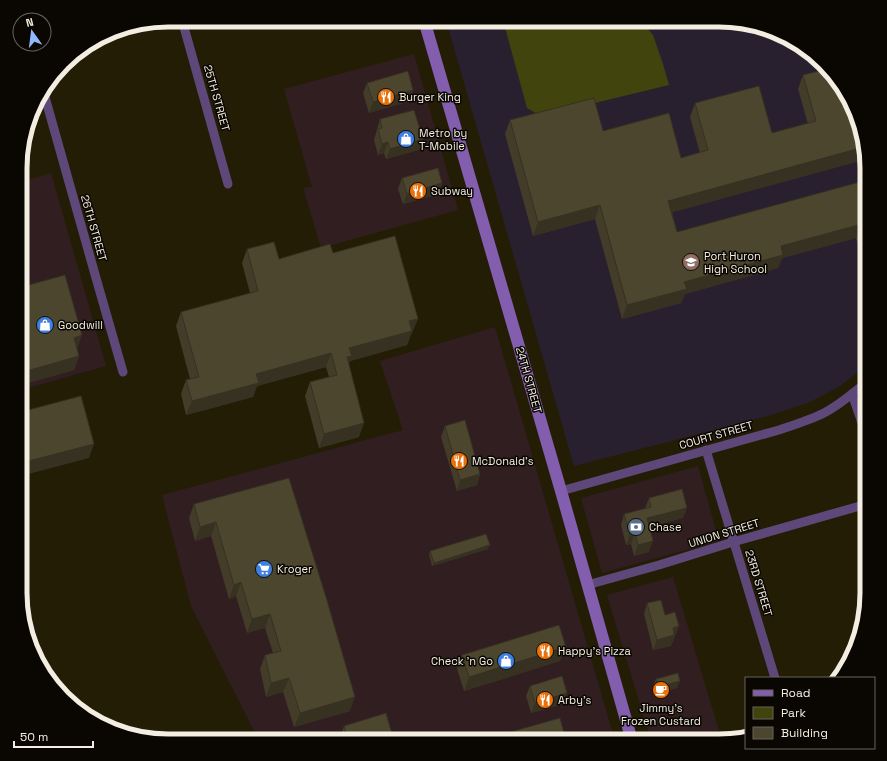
<svg xmlns="http://www.w3.org/2000/svg" width="887" height="761" font-family="'Space Grotesk',sans-serif">
  <style>
    .commercial { fill: #311e21 }
    .education { fill: #29202f }
    .green { fill: #41440d }
    .lines { fill: none; stroke-linecap: round; stroke-linejoin: round }
    .street { stroke: #5e4779; stroke-width: 9 }
    .secondary { stroke: #835dae; stroke-width: 12 }
    .wall { fill: #423c28 }
    .shaded-wall { fill: #363121 }
    .building { fill: #4d462f; stroke: #363121 }
    .labels { text-anchor: middle; stroke-width: 3; stroke-linejoin: round; paint-order: stroke }
    .poi-label { font-size: 11px; fill: #f3eee1; stroke: #0a0702; text-anchor: start }
    .street-label { font-size: 11px; fill: #f3eee1; stroke: #0a0702 }
    .rim { fill: none; stroke: #f3eee1; stroke-width: 5 }
  </style>
  <rect width="100%" height="100%" fill="#241d06"/>
  <g class="commercial">
    <path d="M414 54 458 210 321 248 303 188 312 187 284 89Z"/>
    <path d="M51 173 106 366 21 390V182Z"/>
    <path d="M495 327 615 741H259L191 606 162 495 403 430 380 361Z"/>
    <path d="M698 466 719 541 602 573 581 498Z"/>
    <path d="M673 577 722 741H651L607 595Z"/>
  </g>
  <path class="education" d="M446 20H729L784 35 824 64 856 111 867 158V365L840 386 808 403 768 416 574 466Z"/>
  <path class="green" d="M503 20H640L653 35 663 64 669 85 541 116 527 108Z"/>
  <g class="lines">
    <g class="street">
      <path d="M182 20 228 184"/>
      <path d="M43 90 96 278 123 372"/>
      <path d="M852 394 867 437"/>
      <path d="M706 450 775 678"/>
      <path d="M561 491 779 430C794 425 810 420 824 413 840 405 853 393 867 382"/>
      <path d="M587 585 659 565 733 542 867 504"/>
    </g>
    <path class="secondary" d="M424 20 561 491 632 741"/>
  </g>
  <g class="wall">
    <path d="M803 75 867 159 672 212 677 232 867 180V275L856 238 782 258 778 268 685 294 681 303 622 319 595 219 533 236 505 134 510 120 603 131 681 158 700 153 690 117 695 103 772 133 808 124 798 89Z"/>
    <path d="M367 83 413 90 410 101 369 113 363 93Z"/>
    <path d="M380 119 419 150 386 159 384 153 378 155 374 140Z"/>
    <path d="M402 178 442 183 439 194 403 204 398 189Z"/>
    <path d="M247 249 279 259 333 253 412 333 411 334 407 345 350 361 349 363 359 437 319 448 305 396 310 382 329 377 326 367 257 386 253 397 186 415 181 394 186 380 190 379 176 326 181 312 250 293 242 263Z"/>
    <path d="M21 287 77 349 79 356 74 370 21 385Z"/>
    <path d="M445 426 480 474 477 485 457 491 441 437Z"/>
    <path d="M289 478 350 711 294 727 283 692 266 697 260 669 265 655 273 653 265 628 247 633 236 596 229 599 211 536 195 541 189 518 194 504Z"/>
    <path d="M649 498 683 518 649 527V552L634 556 631 544 626 545 621 525 624 514 645 509Z"/>
    <path d="M488 549 432 566 429 554 430 551Z"/>
    <path d="M647 603 665 615 679 626 671 646 653 650 644 614Z"/>
    <path d="M462 655 560 661 464 691 457 669Z"/>
    <path d="M656 679 680 681 677 688 655 694 653 686Z"/>
    <path d="M530 686 567 693 563 704 531 713 526 696Z"/>
    <path d="M344 726 394 741H339V740Z"/>
  </g>
  <g class="shaded-wall">
    <path d="M413 90 410 101 369 113 373 102Z"/>
    <path d="M423 139 419 150 386 159 390 149Z"/>
    <path d="M388 142 384 153 378 155 382 144Z"/>
    <path d="M864 147 867 159 663 215 668 201Z"/>
    <path d="M442 183 439 194 403 204 407 194Z"/>
    <path d="M600 205 595 219 533 236 538 222Z"/>
    <path d="M862 224 856 238 782 258 778 268 685 294 681 303 622 319 627 305 684 282 781 246Z"/>
    <path d="M418 319 412 333 411 334 407 345 350 361 346 370 342 371 349 348 409 321Z"/>
    <path d="M82 335 77 349 74 338Z"/>
    <path d="M331 353 326 367 257 386 253 397 186 415 192 401 256 374Z"/>
    <path d="M79 356 74 370 21 385V378L23 372Z"/>
    <path d="M364 423 359 437 319 448 324 434Z"/>
    <path d="M94 444 89 458 21 476V463Z"/>
    <path d="M480 474 477 485 457 491 460 480Z"/>
    <path d="M687 508 683 518 643 529 647 518Z"/>
    <path d="M216 522 211 536 195 541 200 527Z"/>
    <path d="M635 533 631 544 626 545 630 535Z"/>
    <path d="M653 541 649 552 634 556 638 545Z"/>
    <path d="M490 545 488 549 432 566 434 563Z"/>
    <path d="M241 582 236 596 229 599 234 585Z"/>
    <path d="M270 614 265 628 247 633 252 619Z"/>
    <path d="M679 626 671 646 653 650 657 640 673 628Z"/>
    <path d="M566 647 560 661 464 691 469 677Z"/>
    <path d="M289 678 283 692 266 697 271 683Z"/>
    <path d="M680 681 677 688 655 694 658 687Z"/>
    <path d="M567 693 563 704 531 713 535 703Z"/>
    <path d="M355 697 350 711 294 727 300 713Z"/>
  </g>
  <g class="building">
    <path d="M827 69 850 102 852 111H856L864 147 668 201 677 232 867 180V242L862 224 781 246 783 255 684 282 687 289 627 305 600 205 538 222 510 120 594 98 603 131 669 113 681 158 708 150 695 103 759 86 772 133 816 121 803 75Z"/>
    <path d="M408 71 413 90 373 102 367 83Z"/>
    <path d="M414 110 423 139 390 149 388 142 382 144 378 129 382 128 380 119Z"/>
    <path d="M438 168 442 183 407 194 402 178Z"/>
    <path d="M395 236 418 319 409 321 412 331 349 348 352 356 347 357 364 423 324 434 310 382 337 375 331 353 256 374 259 383 192 401 186 380 199 377 181 312 258 291 247 249 274 242 279 259 330 244 333 253Z"/>
    <path d="M65 275 82 335 74 338 79 356 23 372 21 364V287Z"/>
    <path d="M81 396 94 444 21 463V412Z"/>
    <path d="M465 420 480 474 460 480 445 426Z"/>
    <path d="M289 478 326 597 355 697 300 713 289 678 271 683 265 655 281 651 270 614 252 619 241 582 234 585 216 522 200 527 194 504Z"/>
    <path d="M682 489 687 508 647 518 653 541 638 545 635 533 630 535 624 514 651 507 649 498Z"/>
    <path d="M486 534 490 545 434 563 430 551Z"/>
    <path d="M661 600 665 615 675 612 679 626 673 628 674 635 657 640 647 603Z"/>
    <path d="M559 625 566 647 469 677 462 655Z"/>
    <path d="M678 673 680 681 658 687 656 679Z"/>
    <path d="M562 676 567 693 535 703 530 686Z"/>
    <path d="M386 713 394 741H349L344 726Z"/>
    <path d="M560 718 566 741H490L489 738Z"/>
  </g>
  <defs>
    <g id="restaurant-disc" transform="scale(0.9)"><circle r="9.5" fill="#e8710a" stroke="#0a0702"/><path d="M-5-6h1v4h1v-4h1v4h1v-4h1v5L-1.5 .5V6h-2V.5L-5-1ZM5-6V6H3V1.5H1.5Q1.5-4 5-6Z" fill="#fff"/></g>
    <g id="shop-disc" transform="scale(0.9)"><circle r="9.5" fill="#3f7fe0" stroke="#0a0702"/><path d="M-5-2.5h2.3a2.7 3.5 0 0 1 5.4 0H5L5.5 6h-11ZM-1.5-2.5h3a1.5 2.3 0 0 0-3 0Z" fill="#fff"/></g>
    <g id="school-disc" transform="scale(0.9)"><circle r="9.5" fill="#8d6e63" stroke="#0a0702"/><path d="M0-5L7-2L0 1L-7-2ZM-4 1L0 2.5L4 1V4Q0 6-4 4Z" fill="#fff"/></g>
    <g id="bank-disc" transform="scale(0.9)"><circle r="9.5" fill="#5c6f8a" stroke="#0a0702"/><path d="M-6-4H6V4H-6ZM0-2.3a2.3 2.3 0 1 0 0 4.6a2.3 2.3 0 1 0 0-4.6Z" fill="#fff"/></g>
    <g id="supermarket-disc" transform="scale(0.9)"><circle r="9.5" fill="#3f7fe0" stroke="#0a0702"/><path d="M-6-5.5h2.5l.6 2H6L4.5 2H-2.5L-4.4-4H-6ZM-1.5 3.2a1.3 1.3 0 1 0 .1 0ZM3 3.2a1.3 1.3 0 1 0 .1 0Z" fill="#fff"/></g>
    <g id="cafe-disc" transform="scale(0.9)"><circle r="9.5" fill="#e8710a" stroke="#0a0702"/><path d="M-5.5-4.5H6V0H3Q3 3.5 0 3.5H-2.5Q-5.5 3.5-5.5 0ZM3-3.2v2h1.7v-2ZM-6 4.5H4V6H-6Z" fill="#fff"/></g>
  </defs>
  <g fill-rule="evenodd">
    <use href="#restaurant-disc" x="386" y="97"/>
    <use href="#shop-disc" x="406" y="139"/>
    <use href="#restaurant-disc" x="418" y="191"/>
    <use href="#school-disc" x="691" y="262"/>
    <use href="#shop-disc" x="45" y="325"/>
    <use href="#restaurant-disc" x="459" y="461"/>
    <use href="#bank-disc" x="636" y="527"/>
    <use href="#supermarket-disc" x="264" y="569"/>
    <use href="#restaurant-disc" x="545" y="651"/>
    <use href="#shop-disc" x="506" y="661"/>
    <use href="#cafe-disc" x="661" y="690"/>
    <use href="#restaurant-disc" x="545" y="700"/>
  </g>
  <g class="labels">
    <g class="poi-label">
      <text x="399" y="101">Burger King</text>
      <text x="419" y="137">Metro by<tspan x="419" dy="13">T-Mobile</tspan></text>
      <text x="431" y="195">Subway</text>
      <text x="704" y="260">Port Huron<tspan x="704" dy="13">High School</tspan></text>
      <text x="58" y="329">Goodwill</text>
      <text x="472" y="465">McDonald's</text>
      <text x="649" y="531">Chase</text>
      <text x="277" y="573">Kroger</text>
      <text x="558" y="655">Happy's Pizza</text>
      <text x="493" y="665" text-anchor="end">Check 'n Go</text>
      <text x="558" y="704">Arby's</text>
      <text x="661" y="712" text-anchor="middle">Jimmy's<tspan x="661" dy="13">Frozen Custard</tspan></text>
    </g>
    <g class="street-label">
      <text transform="translate(217 98) rotate(74)" y="4">25TH STREET</text>
      <text transform="translate(94 228) rotate(74)" y="4">26TH STREET</text>
      <text transform="translate(529 380) rotate(74)" y="4">24TH STREET</text>
      <text transform="translate(716 435) rotate(-16)" y="4">COURT STREET</text>
      <text transform="translate(724 533) rotate(-17)" y="4">UNION STREET</text>
      <text transform="translate(759 583) rotate(73)" y="4">23RD STREET</text>
    </g>
  </g>
  <path d="M0 0H887V761H0ZM168 27H719A141 141 0 0 1 860 168V593A141 141 0 0 1 719 734H168A141 141 0 0 1 27 593V168A141 141 0 0 1 168 27Z" fill="#0a0702" fill-rule="evenodd"/>
  <path class="rim" d="M168 27H719A141 141 0 0 1 860 168V593A141 141 0 0 1 719 734H168A141 141 0 0 1 27 593V168A141 141 0 0 1 168 27Z"/>
  <rect x="745" y="677" width="130" height="72" fill="#0a0702" stroke="#67635b"/>
  <rect x="753" y="690" width="20" height="6" fill="#835dae" stroke="#67635b"/>
  <text x="781" y="697" font-size="12" fill="#f3eee1">Road</text>
  <rect x="753" y="707" width="20" height="12" fill="#41440d" stroke="#67635b"/>
  <text x="781" y="717" font-size="12" fill="#f3eee1">Park</text>
  <rect x="753" y="727" width="20" height="12" fill="#4d462f" stroke="#67635b"/>
  <text x="781" y="737" font-size="12" fill="#f3eee1">Building</text>
  <g transform="translate(32 32) rotate(346)"><circle r="19" fill="#0a0702" stroke="#67635b"/>
  <path d="M0-3L7 15L0 10L-7 15Z" fill="#8fb8fd"/>
  <text y="-6" font-size="11" font-weight="bold" text-anchor="middle" fill="#f3eee1">N</text>
  </g>
  <path d="M14 741v6h79v-6" fill="none" stroke="#f3eee1" stroke-width="2"/>
  <text x="20" y="741" font-size="12" fill="#f3eee1" stroke="#0a0702" stroke-width="3" paint-order="stroke">50 m</text>
</svg>
